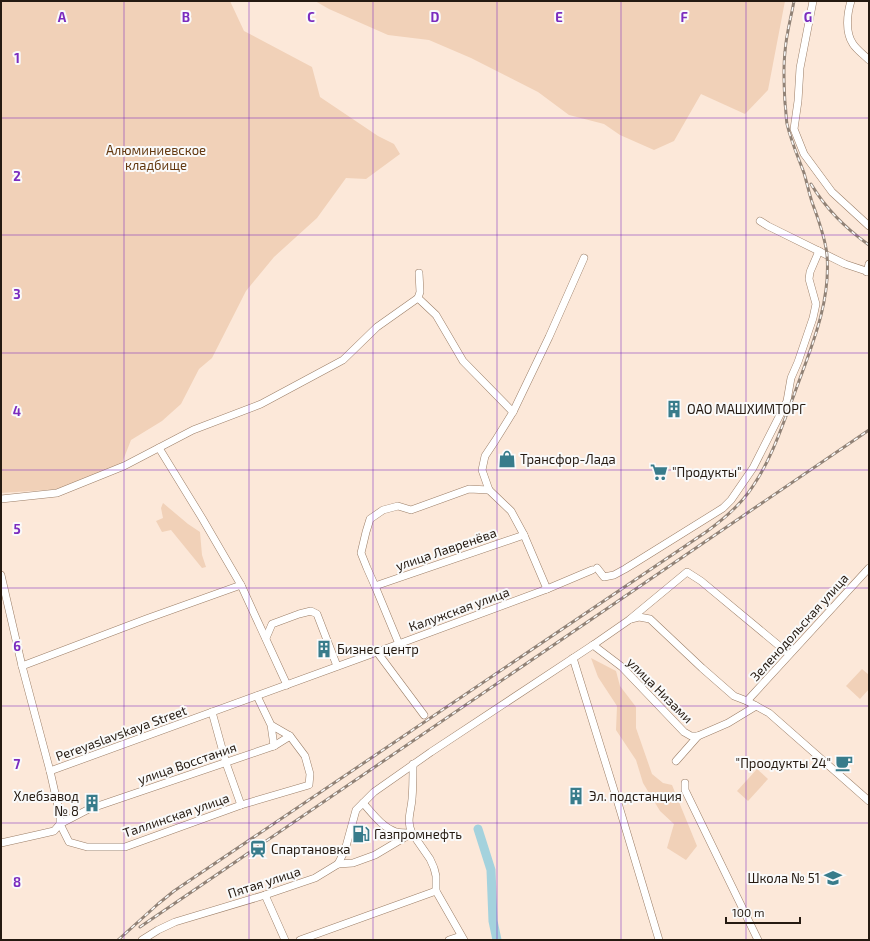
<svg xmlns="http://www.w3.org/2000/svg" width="870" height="941" font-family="'Exo 2',sans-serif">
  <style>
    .green { fill: #f1d1b8 }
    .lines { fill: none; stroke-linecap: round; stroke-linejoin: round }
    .river { stroke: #a4d2dd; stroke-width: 9 }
    .minor-casing { stroke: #9b7e67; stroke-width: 8 }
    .minor { stroke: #fff; stroke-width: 7 }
    .rail-casing { stroke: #918276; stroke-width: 3 }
    .rail { stroke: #fafafa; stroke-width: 1.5; stroke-dasharray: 4.5; stroke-linecap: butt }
    .grid { fill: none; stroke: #7b2cbf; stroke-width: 1; stroke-opacity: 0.55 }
    .labels { text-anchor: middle; stroke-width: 4; stroke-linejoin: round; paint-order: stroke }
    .park-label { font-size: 13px; fill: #63380f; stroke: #fafafa }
    .poi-label { font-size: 13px; fill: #251a11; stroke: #fafafa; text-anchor: start }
    .street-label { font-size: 13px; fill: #251a11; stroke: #fafafa }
    .grid-label { font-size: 13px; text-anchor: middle; font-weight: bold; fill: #7b2cbf; stroke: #fafafa; stroke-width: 4; stroke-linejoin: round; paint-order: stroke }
  </style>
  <rect width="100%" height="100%" fill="#fce8d9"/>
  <g class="green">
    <path d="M1 1H230L244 31 312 67 320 97 378 136 394 144 400 154 366 179 346 178 317 218 274 257 246 291 212 358 199 369 181 404 162 421 131 440 122 463 62 489 1 493Z"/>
    <path d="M315 1H785L768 90 745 114 701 94 674 141 654 150 620 135 604 124 569 115 538 92 471 58 429 40 388 35 329 9Z"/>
    <path d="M163 503 188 524 200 532 202 555 206 567 202 568 171 530 162 532 156 521 163 518 161 508Z"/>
    <path d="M591 658 616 671 620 686 636 707V728L652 774 663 783 672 785 697 846 686 860 667 848 674 824 660 811 643 783 636 760 616 730 617 706 598 677Z"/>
    <path d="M862 669 869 675V689L860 699 846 686Z"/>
    <path d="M757 769 768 779 748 801 737 791Z"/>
  </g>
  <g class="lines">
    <path class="river" d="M478 829 491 870 493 921 497 940"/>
    <g class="minor-casing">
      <g id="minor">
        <path d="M813 1 800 68 798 101 794 129 804 154 832 192 869 226"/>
        <path d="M851 1C847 14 845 32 853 44 857 50 864 55 869 60"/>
        <path d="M760 221 768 226 845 264 869 272"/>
        <path d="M867 272 869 264"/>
        <path d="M419 273 420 292 418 298 436 315 463 361 513 412"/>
        <path d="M159 448 202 518 241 585 287 685"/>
        <path d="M1 499 57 493 124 466 193 430 261 404 343 360 377 327 418 298"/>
        <path d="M597 568 604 577 614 575 625 569 723 508 731 500 753 468 787 401 791 378 798 362 813 318 816 304 809 279 810 272 819 251"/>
        <path d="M1 575 22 666 50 771"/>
        <path d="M375 586 524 535"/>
        <path d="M547 589 524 535 511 511 489 490 482 470 485 456 495 441 513 412 549 337 584 258"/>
        <path d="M631 619 639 617 650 619 702 668 734 696 747 701 769 713 869 801"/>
        <path d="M266 638 272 624 299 614 311 611 317 614 337 666"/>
        <path d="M399 644 375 586 367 568 361 553 366 532 370 519 383 510 398 506 411 510 469 489 489 490"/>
        <path d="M593 645 622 667 684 732 691 736H698L728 723 756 706"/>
        <path d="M377 652 424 715"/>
        <path d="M573 658 618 803 659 940"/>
        <path d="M22 666 146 619 241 585"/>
        <path d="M257 696 271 725 274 746 89 809 60 824 69 842 87 847H125L241 805 309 785 310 774 305 756 290 736 271 725"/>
        <path d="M747 701 869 568"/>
        <path d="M212 712 226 763 241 805"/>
        <path d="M274 746 290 736"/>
        <path d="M676 761 698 736"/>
        <path d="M685 783V790L758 940"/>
        <path d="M363 803C373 814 382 827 396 832 401 833 407 833 412 833L430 859 434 868 436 876V891L464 940"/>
        <path d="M1 843 41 834 54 831 60 824V815L50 771 377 652 547 589 592 570"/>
        <path d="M338 864 345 850 356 810 374 792 431 752 593 645 629 620 687 572 701 581 789 654"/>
        <path d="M265 895 285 940"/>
        <path d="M142 940 158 930 175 922 265 895 315 878 338 864 353 863 375 855 412 833C406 821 411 812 412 799 413 788 413 776 413 764"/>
        <path d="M300 940 436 891"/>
        <path d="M449 940 461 936"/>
      </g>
    </g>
    <use href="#minor" class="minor"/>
    <g class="rail-casing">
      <g id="rail">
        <path d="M811 184C826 209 845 228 869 245"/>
        <path d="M140 927 869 430"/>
        <path d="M118 940 158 904 174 891 706 532C724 519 741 505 753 486 772 458 782 426 794 395 810 350 831 304 827 255 825 236 818 219 812 202 809 193 807 183 804 173 798 157 791 141 787 124 786 118 786 110 785 103 784 86 783 69 785 52 786 35 791 18 794 1"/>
      </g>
    </g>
    <use href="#rail" class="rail"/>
  </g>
  <path class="grid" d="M124 1V940M249 1V940M373 1V940M497 1V940M621 1V940M746 1V940M1 118H869M1 235H869M1 353H869M1 470H869M1 588H869M1 706H869M1 823H869"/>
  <defs>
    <g id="building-bare" transform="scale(1.38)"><path d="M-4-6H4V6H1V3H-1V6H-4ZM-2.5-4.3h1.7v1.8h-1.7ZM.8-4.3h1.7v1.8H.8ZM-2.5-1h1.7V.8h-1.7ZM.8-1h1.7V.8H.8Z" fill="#387c8b" stroke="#fafafa" stroke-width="2.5" paint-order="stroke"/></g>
    <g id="shop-bare" transform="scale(1.38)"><path d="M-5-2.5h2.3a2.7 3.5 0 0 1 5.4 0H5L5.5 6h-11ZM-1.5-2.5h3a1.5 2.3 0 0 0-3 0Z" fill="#387c8b" stroke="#fafafa" stroke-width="2.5" paint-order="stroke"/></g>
    <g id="supermarket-bare" transform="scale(1.38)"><path d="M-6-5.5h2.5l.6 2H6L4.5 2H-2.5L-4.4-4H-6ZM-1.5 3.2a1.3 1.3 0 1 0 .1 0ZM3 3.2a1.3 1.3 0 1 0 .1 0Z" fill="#387c8b" stroke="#fafafa" stroke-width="2.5" paint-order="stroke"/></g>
    <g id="cafe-bare" transform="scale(1.38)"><path d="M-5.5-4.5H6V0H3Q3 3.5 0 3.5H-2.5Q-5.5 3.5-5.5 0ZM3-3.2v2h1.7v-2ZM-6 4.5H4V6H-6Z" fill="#387c8b" stroke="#fafafa" stroke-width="2.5" paint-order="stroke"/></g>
    <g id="fuel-bare" transform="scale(1.38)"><path d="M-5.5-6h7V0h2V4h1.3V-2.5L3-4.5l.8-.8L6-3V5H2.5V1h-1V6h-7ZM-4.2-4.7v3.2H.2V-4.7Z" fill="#387c8b" stroke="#fafafa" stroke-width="2.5" paint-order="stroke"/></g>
    <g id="station-bare" transform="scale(1.38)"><path d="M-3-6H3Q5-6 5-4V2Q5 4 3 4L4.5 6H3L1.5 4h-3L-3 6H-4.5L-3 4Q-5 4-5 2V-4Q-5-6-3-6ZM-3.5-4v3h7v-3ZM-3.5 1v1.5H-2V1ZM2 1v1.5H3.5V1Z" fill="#387c8b" stroke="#fafafa" stroke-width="2.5" paint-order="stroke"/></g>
    <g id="school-bare" transform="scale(1.38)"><path d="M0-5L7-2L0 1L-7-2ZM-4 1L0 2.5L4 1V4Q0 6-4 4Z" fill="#387c8b" stroke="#fafafa" stroke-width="2.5" paint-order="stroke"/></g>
  </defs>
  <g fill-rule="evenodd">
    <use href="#building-bare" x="674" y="409"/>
    <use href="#shop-bare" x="507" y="459"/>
    <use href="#supermarket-bare" x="659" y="472"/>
    <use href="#building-bare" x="324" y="649"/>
    <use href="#cafe-bare" x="844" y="763"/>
    <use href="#building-bare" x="576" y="796"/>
    <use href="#building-bare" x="92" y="803"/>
    <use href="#fuel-bare" x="361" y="834"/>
    <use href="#station-bare" x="258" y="849"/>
    <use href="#school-bare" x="833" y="878"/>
  </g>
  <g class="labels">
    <g class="park-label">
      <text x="156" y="155">Алюминиевское<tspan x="156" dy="15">кладбище</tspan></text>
    </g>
    <g class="poi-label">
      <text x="687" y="414">ОАО МАШХИМТОРГ</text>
      <text x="520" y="464">Трансфор-Лада</text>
      <text x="672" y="477">"Продукты"</text>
      <text x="337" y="654">Бизнес центр</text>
      <text x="831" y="768" text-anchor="end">"Проодукты 24"</text>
      <text x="79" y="801" text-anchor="end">Хлебзавод<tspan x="79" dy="15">№ 8</tspan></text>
      <text x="589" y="801">Эл. подстанция</text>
      <text x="374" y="839">Газпромнефть</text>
      <text x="271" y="854">Спартановка</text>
      <text x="820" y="883" text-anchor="end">Школа № 51</text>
    </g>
    <g class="street-label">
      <text transform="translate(446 549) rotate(-19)" y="5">улица Лавренёва</text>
      <text transform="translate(459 609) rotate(-20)" y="5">Калужская улица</text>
      <text transform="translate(799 627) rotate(-48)" y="5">Зеленодольская улица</text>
      <text transform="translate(660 690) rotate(45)" y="5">улица Низами</text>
      <text transform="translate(121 733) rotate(-20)" y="5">Pereyaslavskaya Street</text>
      <text transform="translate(187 763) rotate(-19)" y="5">улица Восстания</text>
      <text transform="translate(176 815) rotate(-19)" y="5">Таллинская улица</text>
      <text transform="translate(264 882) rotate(-18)" y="5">Пятая улица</text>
    </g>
  </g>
  <g class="grid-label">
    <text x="62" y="22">A</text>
    <text x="186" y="22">B</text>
    <text x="311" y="22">C</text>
    <text x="435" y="22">D</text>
    <text x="559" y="22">E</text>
    <text x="684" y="22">F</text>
    <text x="808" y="22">G</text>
    <text x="17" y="63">1</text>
    <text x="17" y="181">2</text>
    <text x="17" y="299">3</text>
    <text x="17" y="416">4</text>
    <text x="17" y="534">5</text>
    <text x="17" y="651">6</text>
    <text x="17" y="769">7</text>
    <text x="17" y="887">8</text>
  </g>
  <rect width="870" height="941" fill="none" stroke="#251a11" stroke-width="4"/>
  <path d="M726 917v6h74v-6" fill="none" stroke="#251a11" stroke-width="2"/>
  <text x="732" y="917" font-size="12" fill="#251a11" stroke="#fafafa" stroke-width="3" paint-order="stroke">100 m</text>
</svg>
